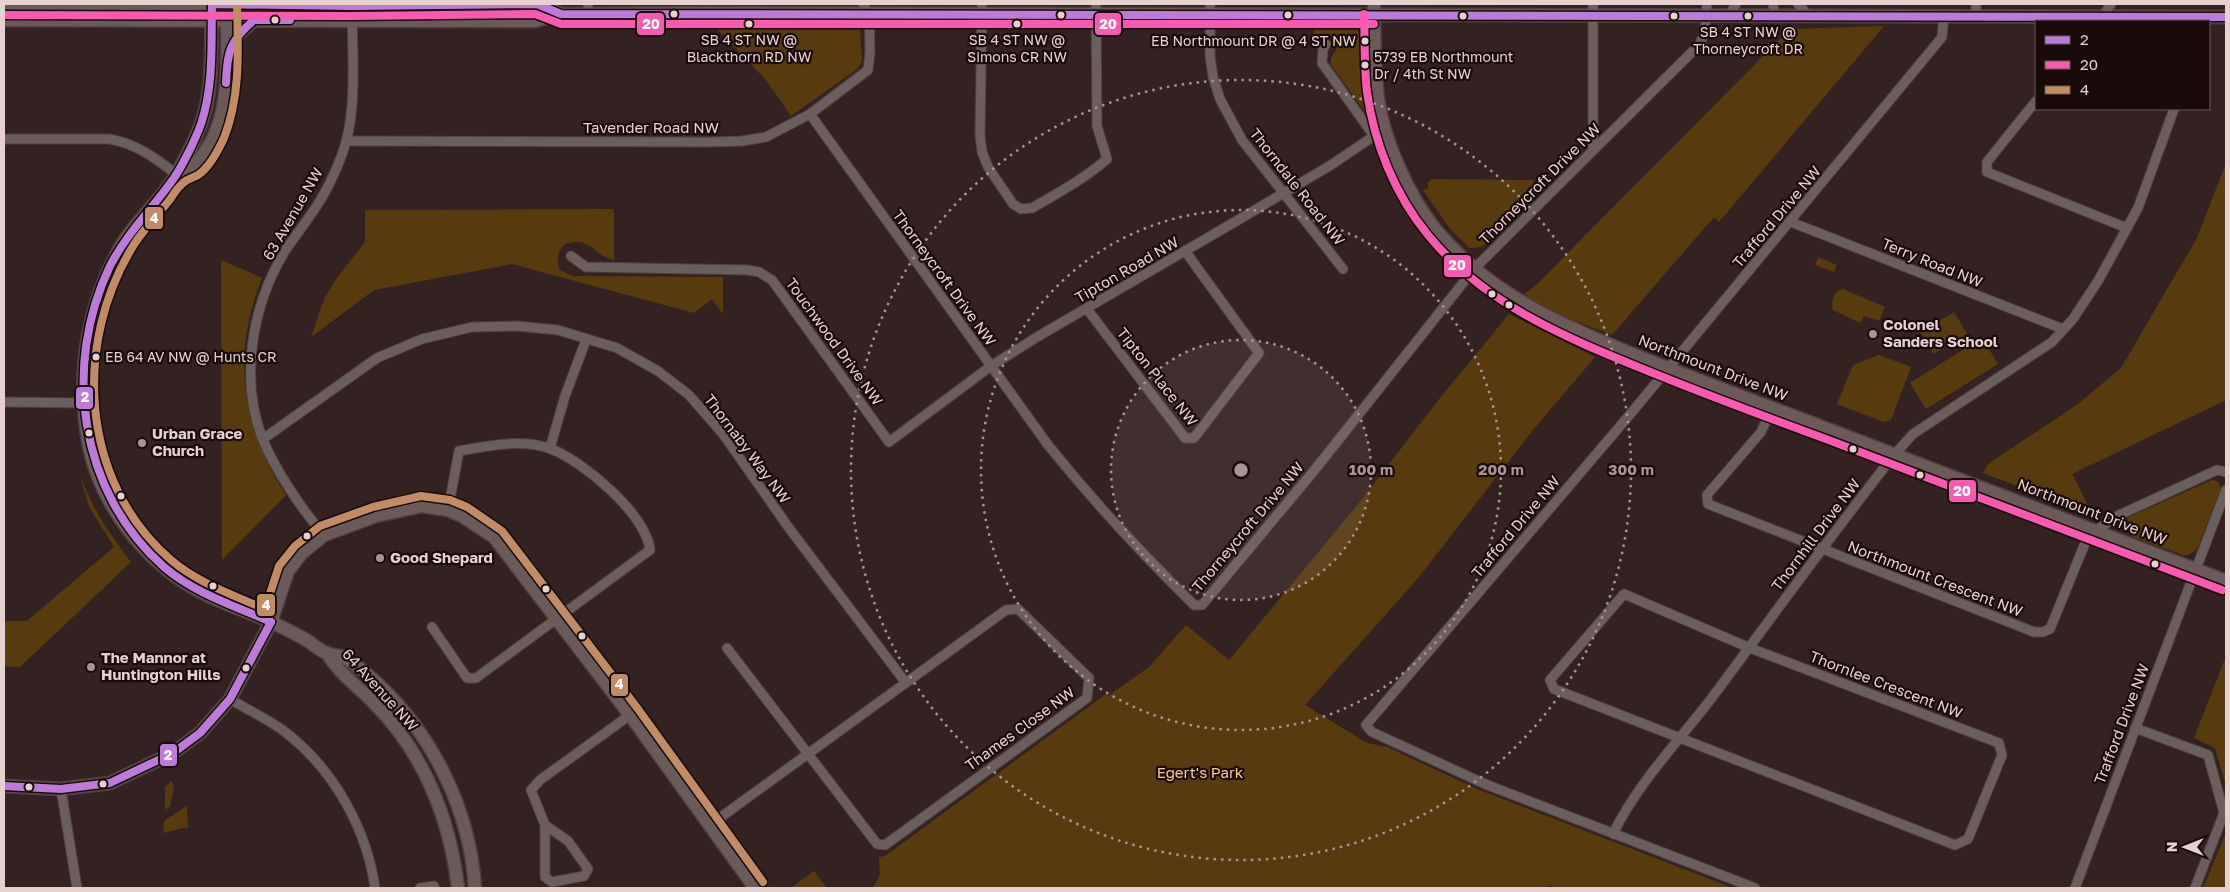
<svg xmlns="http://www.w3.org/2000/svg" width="2230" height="892" font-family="'Golos Text',sans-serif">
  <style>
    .green { fill: #573b0f }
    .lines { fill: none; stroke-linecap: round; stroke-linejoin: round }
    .street-casing { stroke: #4f403f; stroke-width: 11 }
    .secondary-casing { stroke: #4f403f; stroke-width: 15 }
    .street { stroke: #6b5e5e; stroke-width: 9 }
    .secondary { stroke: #6a5a59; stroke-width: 12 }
    .bus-1-casing { stroke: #190b0a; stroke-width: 11 }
    .bus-2-casing { stroke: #190b0a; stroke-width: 11 }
    .bus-3-casing { stroke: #190b0a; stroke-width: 11 }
    .bus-1 { stroke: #bd7bd9; stroke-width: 8 }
    .bus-2 { stroke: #f75aaf; stroke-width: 8 }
    .bus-3 { stroke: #c18c65; stroke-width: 8 }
    .ring { fill: none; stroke: #a89492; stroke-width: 2.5; stroke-dasharray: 2.5 5 }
    .bus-dot { fill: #e7d1cf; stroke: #190b0a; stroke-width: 2 }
    .poi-dot { fill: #a89492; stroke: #190b0a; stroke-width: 2 }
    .labels { text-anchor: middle; stroke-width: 4.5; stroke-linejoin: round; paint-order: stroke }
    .bus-label { font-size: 14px; fill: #e7d1cf; stroke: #190b0a }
    .street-label { font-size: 15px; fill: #e7d1cf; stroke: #190b0a }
    .poi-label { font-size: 15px; font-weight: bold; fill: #e7d1cf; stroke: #190b0a; text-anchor: start }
    .park-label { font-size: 15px; fill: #fbcd87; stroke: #190b0a }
    .centre { fill: #a89492; stroke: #190b0a; stroke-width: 2.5 }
    .ring-label { font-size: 15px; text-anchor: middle; font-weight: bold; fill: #a89492; stroke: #190b0a; stroke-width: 4.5; stroke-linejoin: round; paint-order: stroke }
    .line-badge { stroke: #190b0a; stroke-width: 2 }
    .badge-label { font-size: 14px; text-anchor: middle; font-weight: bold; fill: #fff }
  </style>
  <rect width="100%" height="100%" fill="#342222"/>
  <g class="green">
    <path d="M1314 26 1356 27 1364 41V71L1370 112 1366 113 1331 65V58L1337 48 1334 37 1322 34 1314 38Z"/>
    <path d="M1884 26 1719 222 1714 217 1612 335 1549 311 1522 296 1537 284 1790 29Z"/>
    <path d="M717 29H860L862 61 857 69 791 116 766 80Z"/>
    <path d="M2226 163V400L2072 474 2093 515 1983 473 1988 464 2078 404 2121 368 2197 238Z"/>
    <path d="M1432 179 1533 180 1539 191 1486 244 1481 247 1470 248 1450 229 1423 190 1428 188V183Z"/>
    <path d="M612 209 614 211V260C591 255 593 236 565 244 557 251 556 260 560 270L573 276 723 277V314L712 299 694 313 512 264 374 290 311 337 324 299 337 278 365 242V210Z"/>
    <path d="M1818 257 1837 265 1834 272 1815 265Z"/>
    <path d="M221 260 262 278C231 355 241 426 286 495L222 560Z"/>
    <path d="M1843 289 1885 307 1879 321 1864 316 1860 323 1833 310 1832 303 1836 292Z"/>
    <path d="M1954 312 1967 334 1933 354 1920 332Z"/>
    <path d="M1509 314 1595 357 1533 430 1419 577 1305 705 1367 743 1387 747 1477 789 1733 888H1556L1548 885V888H873L880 874 879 857 885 856 1106 694 1108 696 1149 667 1186 625 1229 660 1359 503 1440 398Z"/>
    <path d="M1982 338 1998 364 1926 409 1910 383Z"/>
    <path d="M1879 355 1911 367 1891 420 1884 422 1837 404 1853 365Z"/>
    <path d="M80 476C94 511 108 532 131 562L20 667 4 666V621H27L114 547 89 507Z"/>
    <path d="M2212 480 2217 481 2221 488 2197 549 2189 555H2183L2133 537 2125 529V522L2129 517Z"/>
    <path d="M2226 656V787L2215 748 2194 738Z"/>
    <path d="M172 781 174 788 170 806 165 810V787Z"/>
    <path d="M187 806 188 827 163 833 164 821Z"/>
    <path d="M2226 833V888H2203Z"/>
    <path d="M814 871 827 888H791Z"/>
  </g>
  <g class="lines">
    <g class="street-casing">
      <g id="street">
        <path d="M982 4 980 135 982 152 988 167 1013 204 1021 209 1032 208C1058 193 1084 179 1107 159L1097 126 1096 4"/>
        <path d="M1210 4V56L1213 77 1220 99 1242 140 1343 269"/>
        <path d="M1593 4V150"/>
        <path d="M1773 4 1774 15"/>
        <path d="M1798 4 1807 14"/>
        <path d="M588 14V4"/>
        <path d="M1729 15 1736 4"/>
        <path d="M1976 16V4"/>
        <path d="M2100 20 2111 4"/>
        <path d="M1326 44 1323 49 1322 63 1374 136"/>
        <path d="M2036 101 1987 162V172L2127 228"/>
        <path d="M810 114 1048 445C1094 502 1142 554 1194 605H1202L1313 472 1474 269 1700 44 1705 30 1707 4"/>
        <path d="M4 139H109C135 143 156 158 177 175"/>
        <path d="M346 141 711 142 742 141 766 137 810 114 868 70 870 52 869 14 863 4"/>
        <path d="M1791 222 2063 329"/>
        <path d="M571 256 586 267 747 270 759 272 772 280 889 442 991 366 1037 337 1233 223 1331 165 1374 136 1386 132"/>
        <path d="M1087 309 1185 438H1194L1259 353 1185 251"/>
        <path d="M4 402 83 403"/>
        <path d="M1772 408 1761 432 1707 495 1708 504 2034 632H2043L2050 629 2088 536 2117 516 2217 470 2226 472"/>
        <path d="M263 439 377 358 422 339 472 327 516 326 558 330 617 348 658 371 689 395 723 434 789 528 906 683"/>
        <path d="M550 448 565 396 586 340"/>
        <path d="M324 535C302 510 276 471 263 440 239 380 252 305 285 251 295 236 306 222 316 207 328 189 340 163 346 142 357 102 352 48 352 6"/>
        <path d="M1624 594 1750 648 1999 743 2002 755 1968 839 1955 845 1554 689 1550 680Z"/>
        <path d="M432 627 467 678H476L650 550C646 514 583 461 551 449 523 438 487 446 459 451L448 510"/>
        <path d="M230 699C249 711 271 720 289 735 335 772 367 830 375 888"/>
        <path d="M2135 728 2208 755 2224 813 2195 888"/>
        <path d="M61 789 77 888"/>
        <path d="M545 825 568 841 588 869 584 876 552 882 545 877V825L531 790 540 780 630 715"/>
        <path d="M710 825C808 753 907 682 1006 610L1018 609 1089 678 1087 698 885 845 877 844 727 648"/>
        <path d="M1613 834C1637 784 1678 742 1711 699 1772 617 1831 535 1894 455L1913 434 2052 342 2073 319 2098 281 2138 208 2174 109"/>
        <path d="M420 888 434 886"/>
        <path d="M1755 888 1485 784 1372 732 1366 725 1632 412 1938 42 1942 37 1944 15"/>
        <path d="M2075 888 2226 490"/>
      </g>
    </g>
    <g class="secondary-casing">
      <g id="secondary">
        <path d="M212 4C210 44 215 85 201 124 195 140 186 158 177 173 164 197 138 219 123 243 88 301 77 368 87 434 96 500 144 563 203 593 224 604 247 611 269 621 282 627 296 634 308 641 314 645 320 651 327 653 332 656 338 655 343 657 355 663 368 675 378 684 434 737 470 811 475 888"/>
        <path d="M1374 4C1374 35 1374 67 1378 99 1384 141 1409 197 1436 230 1491 296 1560 324 1637 356 1692 378 1748 399 1804 420 1944 474 2086 527 2226 581"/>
        <path d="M4 5 352 6 526 4H537L561 14"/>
        <path d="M4 20 535 21 561 14 711 13 2226 17"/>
        <path d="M229 53 235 38 254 20"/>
        <path d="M177 175C183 171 192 168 196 163 233 124 227 62 227 13"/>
        <path d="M327 653C339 674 358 686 374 703 424 753 450 819 458 888"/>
        <path d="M4 786 61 789 110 783 173 753 200 733 230 699 271 622 288 571 302 553 324 535 376 516 422 506 448 510 462 516 494 537 630 715 755 888"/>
      </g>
    </g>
    <use href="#street" class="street"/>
    <use href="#secondary" class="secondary"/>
    <g class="bus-1-casing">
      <g id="bus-1">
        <path d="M226 83C227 51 230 41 254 20H290"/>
        <path d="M271 622C235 606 194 593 164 567 79 492 62 366 110 266 127 233 153 208 174 178 183 165 196 138 201 124 214 85 211 44 212 4L352 6 537 4 561 14 2226 17"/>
        <path d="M4 786 61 789 110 783 173 753 200 733 230 699 271 622"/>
      </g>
    </g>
    <g class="bus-2-casing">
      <g id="bus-2">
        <path d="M1364 14C1365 40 1364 67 1367 92 1374 143 1395 195 1428 235 1485 305 1567 338 1648 371 1707 395 1766 417 1826 439 1958 490 2090 539 2222 590"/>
        <path d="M4 15 352 16 535 14 561 24H1374"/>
      </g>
    </g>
    <g class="bus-3-casing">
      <path id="bus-3" d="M237 4C238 49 241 95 224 138 218 151 210 167 198 175 193 178 186 179 182 184 176 189 173 196 168 202 157 215 145 228 135 243 72 342 80 482 171 560 198 583 233 595 265 609L279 566 295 546 320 526 373 507 421 496 450 500 467 507 502 531 638 709 763 882"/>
    </g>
    <use href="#bus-1" class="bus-1"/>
    <use href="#bus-2" class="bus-2"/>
    <use href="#bus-3" class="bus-3"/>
  </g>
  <circle cx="1241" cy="470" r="130" fill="#a89492" fill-opacity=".12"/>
  <g class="ring">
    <circle cx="1241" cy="470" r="130"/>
    <circle cx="1241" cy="470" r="260"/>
    <circle cx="1241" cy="470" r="390"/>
  </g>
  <g class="bus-dot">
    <circle cx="674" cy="14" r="4.5"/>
    <circle cx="1061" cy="15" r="4.5"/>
    <circle cx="1288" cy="15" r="4.5"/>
    <circle cx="1463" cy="16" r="4.5"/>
    <circle cx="1674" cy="16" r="4.5"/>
    <circle cx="1748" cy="16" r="4.5"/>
    <circle cx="275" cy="20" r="4.5"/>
    <circle cx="749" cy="24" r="4.5"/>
    <circle cx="1017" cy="24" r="4.5"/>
    <circle cx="1365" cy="41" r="4.5"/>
    <circle cx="1365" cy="65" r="4.5"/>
    <circle cx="1492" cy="294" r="4.5"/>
    <circle cx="1509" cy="305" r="4.5"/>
    <circle cx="96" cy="357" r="4.5"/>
    <circle cx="89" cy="433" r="4.5"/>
    <circle cx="1853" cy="449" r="4.5"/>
    <circle cx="1920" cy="475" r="4.5"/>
    <circle cx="121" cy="496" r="4.5"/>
    <circle cx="307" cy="536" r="4.5"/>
    <circle cx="2155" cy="564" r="4.5"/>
    <circle cx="213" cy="586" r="4.5"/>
    <circle cx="546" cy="589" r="4.5"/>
    <circle cx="582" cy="636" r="4.5"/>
    <circle cx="246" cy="668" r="4.5"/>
    <circle cx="103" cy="784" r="4.5"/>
    <circle cx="29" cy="787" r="4.5"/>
  </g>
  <g class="poi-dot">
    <circle cx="1873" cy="334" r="5"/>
    <circle cx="142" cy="443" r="5"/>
    <circle cx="380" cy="558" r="5"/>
    <circle cx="91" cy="667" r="5"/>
  </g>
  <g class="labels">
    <g class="bus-label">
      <text x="1748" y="37">SB 4 ST NW @<tspan x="1748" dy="17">Thorneycroft DR</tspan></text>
      <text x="749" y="45">SB 4 ST NW @<tspan x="749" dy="17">Blackthorn RD NW</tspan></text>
      <text x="1017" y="45">SB 4 ST NW @<tspan x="1017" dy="17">Simons CR NW</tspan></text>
      <text x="1356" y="46" text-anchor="end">EB Northmount DR @ 4 ST NW</text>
      <text x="1374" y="62" text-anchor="start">5739 EB Northmount<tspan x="1374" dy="17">Dr / 4th St NW</tspan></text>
      <text x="105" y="362" text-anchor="start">EB 64 AV NW @ Hunts CR</text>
    </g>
    <g class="street-label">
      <text x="651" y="133">Tavender Road NW</text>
      <text transform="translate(1540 184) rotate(-45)" y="5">Thorneycroft Drive NW</text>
      <text transform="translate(1297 187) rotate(52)" y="5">Thorndale Road NW</text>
      <text transform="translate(293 214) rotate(-60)" y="5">63 Avenue NW</text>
      <text transform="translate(1777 217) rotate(-50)" y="5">Trafford Drive NW</text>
      <text transform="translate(1932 263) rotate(22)" y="5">Terry Road NW</text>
      <text transform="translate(1127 270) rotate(-30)" y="5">Tipton Road NW</text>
      <text transform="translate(944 278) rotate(54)" y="5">Thorneycroft Drive NW</text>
      <text transform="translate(834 342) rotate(54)" y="5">Touchwood Drive NW</text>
      <text transform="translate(1713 368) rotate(21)" y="5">Northmount Drive NW</text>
      <text transform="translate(1157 377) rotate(52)" y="5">Tipton Place NW</text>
      <text transform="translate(747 449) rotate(53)" y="5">Thornaby Way NW</text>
      <text transform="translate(2092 512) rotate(21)" y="5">Northmount Drive NW</text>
      <text transform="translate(1248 527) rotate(-50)" y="5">Thorneycroft Drive NW</text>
      <text transform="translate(1516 527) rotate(-50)" y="5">Trafford Drive NW</text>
      <text transform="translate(1816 535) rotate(-53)" y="5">Thornhill Drive NW</text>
      <text transform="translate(1935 579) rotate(21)" y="5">Northmount Crescent NW</text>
      <text transform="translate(1886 685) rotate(21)" y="5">Thornlee Crescent NW</text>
      <text transform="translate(380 690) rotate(48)" y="5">64 Avenue NW</text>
      <text transform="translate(2122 724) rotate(-69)" y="5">Trafford Drive NW</text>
      <text transform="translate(1020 729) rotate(-36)" y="5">Thames Close NW</text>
    </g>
    <g class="poi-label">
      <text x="1883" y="330">Colonel<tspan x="1883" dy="17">Sanders School</tspan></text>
      <text x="152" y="439">Urban Grace<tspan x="152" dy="17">Church</tspan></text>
      <text x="390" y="563">Good Shepard</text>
      <text x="101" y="663">The Mannor at<tspan x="101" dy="17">Huntington Hills</tspan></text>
    </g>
    <g class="park-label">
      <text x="1200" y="778">Egert's Park</text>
    </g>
  </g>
  <circle cx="1241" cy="470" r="8" class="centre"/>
  <g class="ring-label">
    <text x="1371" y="475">100 m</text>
    <text x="1501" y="475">200 m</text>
    <text x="1631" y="475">300 m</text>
  </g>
  <g class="line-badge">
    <rect x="636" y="12" width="29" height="24" rx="5" fill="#f75aaf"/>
    <rect x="1094" y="12" width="28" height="24" rx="5" fill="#f75aaf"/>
    <rect x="144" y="206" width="20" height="24" rx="5" fill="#c18c65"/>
    <rect x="1443" y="254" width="29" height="24" rx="5" fill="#f75aaf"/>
    <rect x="75" y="386" width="19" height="24" rx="5" fill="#bd7bd9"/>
    <rect x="1948" y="479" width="29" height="24" rx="5" fill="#f75aaf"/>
    <rect x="256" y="593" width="20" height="24" rx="5" fill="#c18c65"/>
    <rect x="610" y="673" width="19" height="24" rx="5" fill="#c18c65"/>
    <rect x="159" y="743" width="19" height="24" rx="5" fill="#bd7bd9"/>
  </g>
  <g class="badge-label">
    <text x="651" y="29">20</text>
    <text x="1108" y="29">20</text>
    <text x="154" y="223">4</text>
    <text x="1457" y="270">20</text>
    <text x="85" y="402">2</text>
    <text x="1962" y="496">20</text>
    <text x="266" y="610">4</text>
    <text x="619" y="689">4</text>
    <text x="168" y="760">2</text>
  </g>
  <rect width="2230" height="892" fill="none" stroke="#e7d1cf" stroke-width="10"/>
  <rect x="2035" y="20" width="175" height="90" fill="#190b0a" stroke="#6b5a59"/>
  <rect x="2045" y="36" width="25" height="8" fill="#bd7bd9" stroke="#6b5a59"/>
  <text x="2080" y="45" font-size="15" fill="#e7d1cf">2</text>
  <rect x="2045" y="61" width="25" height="8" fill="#f75aaf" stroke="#6b5a59"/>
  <text x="2080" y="70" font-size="15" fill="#e7d1cf">20</text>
  <rect x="2045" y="86" width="25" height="8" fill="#c18c65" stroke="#6b5a59"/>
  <text x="2080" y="95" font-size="15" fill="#e7d1cf">4</text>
  <g transform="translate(2185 847) rotate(270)" stroke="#190b0a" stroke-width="4" paint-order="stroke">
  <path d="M0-4L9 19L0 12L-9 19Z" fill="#e7d1cf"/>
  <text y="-8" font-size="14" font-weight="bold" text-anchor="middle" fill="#e7d1cf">N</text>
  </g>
</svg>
